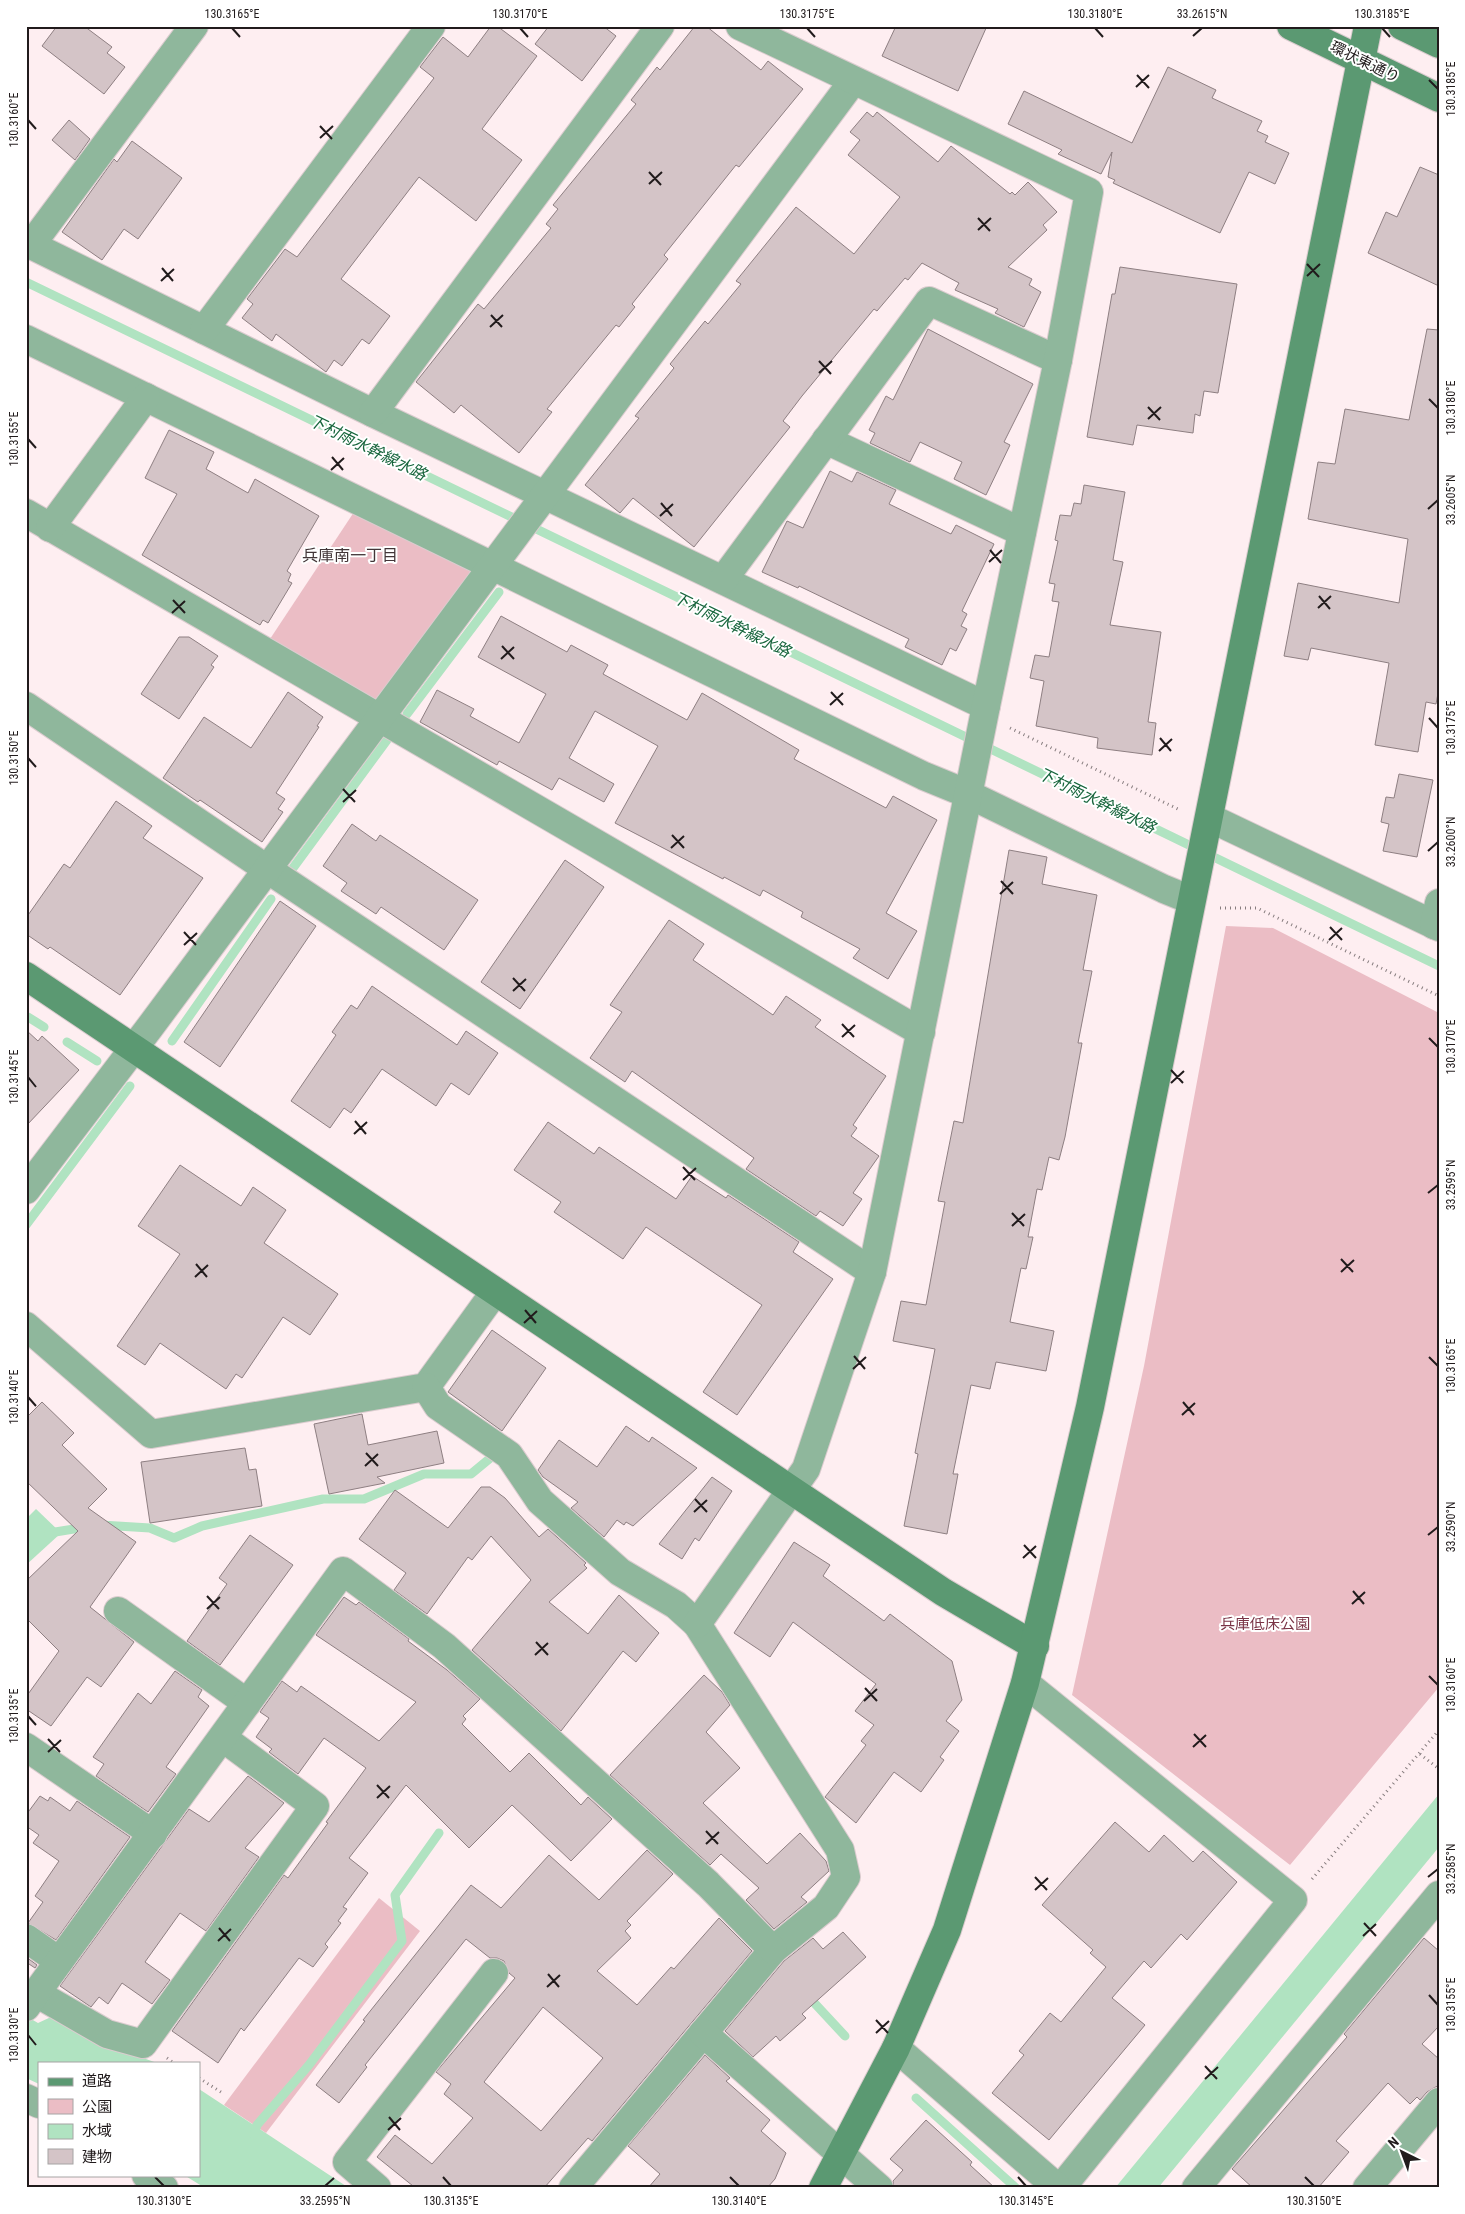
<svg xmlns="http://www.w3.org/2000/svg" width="1465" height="2214" font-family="'Roboto Condensed','Noto Sans JP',sans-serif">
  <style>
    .green { fill: #ebbdc5 }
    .water { fill: #b0e3c1 }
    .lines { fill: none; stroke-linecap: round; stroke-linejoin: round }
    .stream { stroke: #b0e3c1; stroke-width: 9 }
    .building { fill: #d4c4c7; stroke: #8e7f82; fill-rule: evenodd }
    .street-casing { stroke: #dbcccf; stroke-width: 30 }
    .secondary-casing { stroke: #dbcccf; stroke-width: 30 }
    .path { stroke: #867c7e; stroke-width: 3; stroke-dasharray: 1 4; stroke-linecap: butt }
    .street { stroke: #8fb79c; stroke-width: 28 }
    .secondary { stroke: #5b9972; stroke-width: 28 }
    .ticks { fill: none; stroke: #211b1c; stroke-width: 2 }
    .labels { text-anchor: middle; stroke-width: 4; stroke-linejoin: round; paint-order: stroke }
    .street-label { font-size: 15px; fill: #211b1c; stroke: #fff }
    .park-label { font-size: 15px; fill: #7a3446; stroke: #fff }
    .water-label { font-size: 16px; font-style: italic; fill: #17653c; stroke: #fff }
    .neighbourhood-label { font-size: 16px; fill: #423638; stroke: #fff }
    .neatline { fill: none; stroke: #211b1c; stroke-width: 2 }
    .ticks-label { font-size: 12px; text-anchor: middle; fill: #211b1c }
  </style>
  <rect width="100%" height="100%" fill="#feeef1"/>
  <g class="green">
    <path d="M356 509 472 570 375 703 268 642Z"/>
    <path d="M1226 926 1273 928 1439 1013V1687L1290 1865 1072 1695 1144 1366Z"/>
    <path d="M379 1898 420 1931 266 2133 224 2105Z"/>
  </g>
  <g class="water">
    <path d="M36 1509 61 1533 26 1565V1519Z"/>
    <path d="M1439 1794V1847L1158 2188H1115Z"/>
    <path d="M26 2016 38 2023 51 2017 102 2043 157 2063H39V2084L26 2078Z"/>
    <path d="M199 2089 349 2188H205L184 2175H199Z"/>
  </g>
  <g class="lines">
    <g class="stream">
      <path d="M26 282 1439 966"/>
      <path d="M407 714 499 592"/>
      <path d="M293 868 387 740"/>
      <path d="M28 1017 44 1027"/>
      <path d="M172 1041 271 899"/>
      <path d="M67 1042 97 1061"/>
      <path d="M26 1225 130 1086"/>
      <path d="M101 1525 150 1528 174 1538 202 1526 323 1499H364L424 1474H471L494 1455"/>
      <path d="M49 1533 86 1527"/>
      <path d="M806 1994 845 2036"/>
      <path d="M916 2098 1016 2188"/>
      <path d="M254 2135 257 2125 309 2065 402 1941 395 1895 439 1833"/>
    </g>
  </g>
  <g class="building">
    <path d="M57 26H84L112 47 107 53 125 67 104 94 42 46Z"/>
    <path d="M491 26H497L537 56 482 129 522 160 476 221 419 177 341 279 390 316 369 344 362 339 342 366 334 360 326 372 276 334 272 341 242 318 253 304 247 299 285 249 297 257 434 78 420 67 443 37 468 57Z"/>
    <path d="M549 26H603L616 36 582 81 535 44Z"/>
    <path d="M695 26H706L761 70 768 61 803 89 739 167 736 165 664 255 668 259 632 304 635 307 619 327 616 325 547 409 552 412 519 453 461 405 454 413 416 382 478 304 484 309 551 228 546 224 558 209 553 205 636 104 631 100 657 67 660 70Z"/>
    <path d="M896 26H987L958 91 882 56Z"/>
    <path d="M1168 67 1216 90 1212 98 1262 121 1257 131 1268 136 1265 142 1289 153 1275 184 1249 172 1220 233 1113 183 1115 180 1108 177 1112 152 1101 174 1058 154 1062 150 1008 124 1024 91 1132 143Z"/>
    <path d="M867 112 873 117 877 112 938 162 951 146 1010 194 1012 192 1015 195 1028 182 1057 212 1043 225 1047 230 1008 267 1032 279 1029 285 1041 292 1024 327 995 313 998 309 955 290 959 283 922 263 908 280 905 278 877 311 874 309 802 396 783 421 790 427 694 547 633 498 620 513 585 485 639 418 635 416 674 368 670 364 705 321 708 324 741 284 736 281 796 207 854 254 900 197 848 155 860 140 850 132Z"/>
    <path d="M69 120 90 139 75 160 52 140Z"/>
    <path d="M132 141 182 178 138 239 124 229 102 260 62 232 114 159 117 162Z"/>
    <path d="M1420 167 1439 175V286L1368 253 1386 212 1397 217Z"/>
    <path d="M1120 267 1237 284 1218 393 1204 391 1200 416 1195 414 1193 433 1137 425 1133 445 1087 437 1112 294H1115Z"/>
    <path d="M928 329 1033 384 1004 442 1010 445 986 495 954 479 962 462 920 442 910 462 870 443 875 433 869 430 886 396 893 400Z"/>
    <path d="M1427 329 1439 330V688L1436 704 1426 702 1418 752 1375 745 1389 663 1311 648 1308 660 1284 656 1298 583 1399 603 1408 539 1308 519 1318 462 1335 464 1345 409 1409 420Z"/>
    <path d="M169 430 214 452 206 469 248 493 255 479 319 516 287 571 291 574 288 581 292 583 268 623 263 620 260 625 142 555 177 494 145 478Z"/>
    <path d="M830 471 852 482 857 472 896 490 889 504 951 534 956 525 994 544 962 611 967 614 961 626 967 629 956 651 950 648 942 665 905 647 909 639 799 586 798 588 762 572 787 521 803 528Z"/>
    <path d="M1084 485 1125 492 1113 560 1123 562 1110 625 1161 632 1148 722 1156 723 1152 755 1097 748 1098 738 1036 726 1044 681 1030 678 1035 655 1049 657 1059 602 1052 601 1055 584 1049 583 1058 541 1055 540 1060 515 1071 516 1074 503 1081 504Z"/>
    <path d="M501 616 567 652 571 645 608 665 603 674 687 720 702 693 799 750 794 759 886 808 893 796 937 820 886 913 917 931 888 979 853 958 860 949 801 917 803 912 763 890 760 896 724 877 723 879 615 823 658 746 595 711 569 758 614 784 604 802 559 778 552 790 499 761 497 765 420 722 437 690 474 709 470 716 519 743 546 694 478 657Z"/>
    <path d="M179 637H189L218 656 211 665 214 667 179 719 141 694Z"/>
    <path d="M288 692 323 717 317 726 319 727 276 793 285 799 278 809 283 812 262 842 200 800 198 802 163 778 204 717 251 748Z"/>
    <path d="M1399 774 1433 780 1417 857 1383 851 1389 824 1381 822 1386 797 1394 798Z"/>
    <path d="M116 801 152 826 143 838 203 878 120 995 50 947 48 949 26 934V918L64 864 70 868Z"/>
    <path d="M352 824 376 841 380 835 478 900 444 950 381 907 376 914 341 891 347 883 323 866Z"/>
    <path d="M1009 850 1047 857 1042 884 1097 895 1083 970 1092 971 1078 1043H1082L1065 1137 1059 1160 1049 1157 1042 1190 1037 1189 1028 1237H1033L1026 1269 1021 1268 1010 1322 1054 1331 1046 1371 996 1362 990 1389 971 1385 953 1474H958L947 1534 904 1526 918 1454 915 1453 935 1349 893 1341 901 1301 926 1305 945 1202 938 1201 954 1121 963 1123Z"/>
    <path d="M565 860 604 887 520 1009 481 982Z"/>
    <path d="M280 901 316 926 220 1067 184 1042Z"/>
    <path d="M669 920 704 944 693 960 773 1015 786 996 821 1020 815 1027 886 1076 853 1125 857 1128 851 1136 879 1156 853 1193 862 1199 843 1226 820 1211 816 1216 746 1169 754 1158 632 1071 625 1082 590 1058 622 1012 610 1005Z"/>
    <path d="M372 986 457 1045 466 1031 498 1053 469 1095 451 1083 436 1106 382 1069 351 1113 344 1108 330 1128 291 1101 336 1035 332 1032 351 1005 357 1009Z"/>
    <path d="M26 1030 38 1041 42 1036 79 1070 26 1126Z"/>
    <path d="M548 1122 594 1154 599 1147 676 1199 692 1176 726 1198 728 1195 799 1242 793 1252 833 1279 737 1415 703 1392 762 1305 646 1227 623 1259 554 1212 561 1202 514 1170Z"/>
    <path d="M180 1165 241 1206 253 1187 286 1210 264 1243 338 1294 310 1335 283 1317 242 1378 236 1374 226 1389 160 1343 145 1365 117 1346 180 1254 138 1226Z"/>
    <path d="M492 1330 546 1368 502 1431 448 1392Z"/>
    <path d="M42 1402 74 1433 62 1445 107 1489 88 1508 136 1542 90 1607 134 1642 101 1687 87 1677 51 1726 26 1709V1697L59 1651 26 1618V1581L78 1531 26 1481V1418Z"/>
    <path d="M362 1414 368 1445 437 1431 444 1463 377 1477 385 1483 329 1494 314 1424Z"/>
    <path d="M626 1426 649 1442 652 1437 697 1468 633 1526 626 1522 624 1525 617 1520 604 1537 571 1508 578 1502 543 1477 538 1470 559 1440 597 1467Z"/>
    <path d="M245 1448 249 1470 256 1469 262 1506 150 1523 141 1462Z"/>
    <path d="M712 1477 732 1491 699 1541 695 1538 682 1559 659 1544Z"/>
    <path d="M481 1487H490L505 1498 539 1537 548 1529 586 1563 584 1565 587 1568 549 1602 588 1634 619 1595 659 1633 636 1662 623 1651 561 1731 472 1650 531 1580 491 1536 472 1560 468 1557 427 1614 394 1590 406 1573 359 1539 395 1490 448 1528Z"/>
    <path d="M250 1535 293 1565 220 1665 187 1641 227 1584 219 1578Z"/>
    <path d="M794 1542 830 1565 823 1576 884 1621 890 1614 952 1661 962 1700 946 1721 959 1731 940 1757 944 1760 921 1792 894 1772 856 1823 825 1797 866 1745 861 1741 874 1725 855 1711 876 1684 793 1622 770 1657 734 1633Z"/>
    <path d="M344 1597 356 1605 359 1602 409 1639 408 1641 447 1670 480 1699 463 1716 466 1719 462 1724 510 1772 529 1753 581 1805 588 1797 612 1819 571 1861 512 1805 469 1848 406 1785 349 1858 368 1873 343 1907 347 1909 338 1921 341 1923 325 1944 328 1947 313 1967 299 1958 244 2031 241 2028 218 2063 172 2031 284 1875 288 1878 328 1823 326 1822 366 1768 324 1738 298 1774 269 1752 272 1749 256 1737 269 1718 260 1712 282 1681 297 1692 301 1686 379 1741 416 1702 316 1635Z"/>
    <path d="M175 1671 202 1690 198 1697 209 1706 166 1767 176 1774 148 1812 96 1776 104 1764 93 1757 138 1693 151 1704Z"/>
    <path d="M704 1675 722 1692 730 1705 706 1732 740 1768 703 1803 767 1864 800 1833 826 1861 829 1871 801 1897 807 1902 774 1929 746 1900 759 1888 721 1854 710 1865 610 1775Z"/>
    <path d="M248 1776 284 1803 245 1848 259 1857 206 1931 180 1913 145 1962 170 1980 152 2004 122 1983 108 2004 99 1997 91 2007 60 1986 189 1809 209 1822Z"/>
    <path d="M40 1796 48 1801 50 1797 70 1811 77 1801 130 1837 56 1940 28 1923 43 1902 35 1896 59 1861 33 1843 39 1835 26 1826V1815Z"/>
    <path d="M1115 1822 1149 1852 1164 1835 1193 1862 1203 1851 1237 1882 1187 1940 1181 1934 1151 1968 1144 1961 1112 1998 1145 2025 1049 2140 992 2093 1024 2055 1019 2051 1050 2013 1061 2022 1106 1967 1090 1953 1093 1950 1042 1905Z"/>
    <path d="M647 1850 673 1874 627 1921 631 1925 625 1931 631 1938 597 1971 637 2005 671 1967 674 1969 719 1918 752 1951 592 2141 588 2138 544 2188H411L413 2186 377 2157 395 2135 432 2164 473 2118 444 2094 451 2084 436 2072 515 1978 509 1973 504 1961 497 1958H490L466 1939 365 2065 367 2067 339 2103 316 2085 365 2021 363 2020 471 1885 501 1908 549 1855 599 1900ZM543 2007 603 2058 541 2131 484 2082Z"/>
    <path d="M843 1932 866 1957 802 2014 806 2018 780 2041 776 2036 753 2057 725 2031 784 1961 813 1938 823 1949Z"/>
    <path d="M1424 1938 1439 1951V2026L1422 2044 1439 2059V2085L1427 2092 1420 2100 1417 2097 1410 2104 1388 2083 1336 2141 1349 2152 1318 2188H1253L1232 2169 1347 2037 1344 2034Z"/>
    <path d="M26 1957 37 1965 35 1968 26 1962Z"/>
    <path d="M705 2055 730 2078 726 2081 770 2120 761 2131 786 2153 775 2179 767 2188H648L660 2174 628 2146Z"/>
    <path d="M926 2120 972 2162 970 2165 995 2188H894L893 2181 903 2170 890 2159Z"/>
  </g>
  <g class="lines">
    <g class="street-casing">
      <g id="street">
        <path d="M194 26 31 245 373 413 986 706"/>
        <path d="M204 330 431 26"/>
        <path d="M26 339 924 776 968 794 1164 889 1191 900"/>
        <path d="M373 413 660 26"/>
        <path d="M826 440 1022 532"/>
        <path d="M26 513 921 1032"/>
        <path d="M50 528 146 397"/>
        <path d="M723 580 929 301 1058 360"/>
        <path d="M26 706 267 869 872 1272"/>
        <path d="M1210 818 1439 927"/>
        <path d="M1434 925 1439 903"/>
        <path d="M26 1190 150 1027 853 81"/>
        <path d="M26 1326 151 1434 426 1387 494 1293"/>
        <path d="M426 1387 438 1406 509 1455 540 1501 620 1572 676 1605 697 1624 840 1850 846 1877 826 1907 773 1950 573 2188"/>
        <path d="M118 1611 247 1703"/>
        <path d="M697 1624 806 1469 872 1272 986 706 1058 360 1089 192 740 26"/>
        <path d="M1025 1683 1293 1900 1061 2188"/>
        <path d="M26 1747 153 1834"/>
        <path d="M26 1938 59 1961"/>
        <path d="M36 1993 107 2034 143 2044 315 1806 223 1738"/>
        <path d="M26 2007 343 1571 444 1646 708 1884 773 1950"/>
        <path d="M703 2033 879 2188"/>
        <path d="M896 2048 1058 2188"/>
        <path d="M26 2098 39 2104"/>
        <path d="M146 2175 164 2188"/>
        <path d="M377 2188 347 2162 494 1973"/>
        <path d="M1196 2188 1439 1895"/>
        <path d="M1367 2188 1439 2102"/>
      </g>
    </g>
    <g class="secondary-casing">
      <g id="secondary">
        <path d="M1291 26 1439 98"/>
        <path d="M1402 26 1439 44"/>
        <path d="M26 976 943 1592 1035 1646"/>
        <path d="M823 2188 896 2048 947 1930 1025 1683 1090 1407 1368 26"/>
      </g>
    </g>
    <g class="path">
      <path d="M1010 728 1180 810"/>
      <path d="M1220 908H1257L1439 996"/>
      <path d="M1420 1754 1439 1769"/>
      <path d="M1312 1879 1439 1730"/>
      <path d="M167 2058 174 2063"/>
      <path d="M199 2078 224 2094"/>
    </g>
    <use href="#street" class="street"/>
    <use href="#secondary" class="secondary"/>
  </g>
  <path class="ticks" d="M232 28 240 37M520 28 528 37M807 28 815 37M1095 28 1103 37M1382 28 1390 37M1193 36 1202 28M1137 75 1149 88M1429 80 1438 89M1136 87 1149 75M28 120 36 129M320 126 332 139M320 138 333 126M649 172 661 185M649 184 662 172M978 218 990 231M978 230 991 218M1307 264 1319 277M162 268 173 281M1307 276 1320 264M161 281 174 269M491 315 502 327M490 327 503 315M819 361 831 374M819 373 832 361M1429 399 1438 408M1148 407 1160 420M1148 419 1161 407M28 439 36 448M332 457 343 470M331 470 344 458M661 503 672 516M1428 509 1438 500M660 516 673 504M990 550 1001 563M989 562 1002 550M1319 596 1330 609M173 600 185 613M1318 608 1331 596M172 613 185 601M502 646 514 659M501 659 514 647M831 692 843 705M830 705 843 693M1429 718 1438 728M1160 738 1171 751M1159 751 1172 739M28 758 36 767M343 789 355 802M343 802 356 790M672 835 684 848M671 848 684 836M1428 851 1438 842M1001 881 1013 894M1000 894 1013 882M1330 927 1342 940M184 932 196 945M1329 940 1342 928M184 945 197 933M513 978 525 991M513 991 526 979M842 1024 854 1037M842 1037 855 1025M1429 1038 1438 1047M1171 1070 1183 1083M28 1077 36 1087M1171 1083 1184 1071M355 1121 366 1134M354 1134 367 1122M683 1167 695 1180M683 1180 696 1168M1428 1193 1438 1185M1012 1213 1024 1226M1012 1226 1025 1214M1341 1259 1353 1272M196 1264 207 1277M1341 1272 1354 1260M195 1277 208 1265M525 1310 536 1323M524 1323 537 1311M854 1356 865 1369M1429 1357 1438 1366M853 1369 866 1357M28 1397 36 1406M1183 1402 1194 1415M1182 1415 1195 1403M366 1453 378 1466M365 1466 378 1454M695 1499 707 1512M694 1512 707 1500M1428 1535 1438 1527M1024 1545 1036 1558M1023 1558 1036 1546M1353 1591 1364 1604M207 1596 219 1609M1352 1604 1365 1592M207 1609 220 1597M536 1642 548 1655M535 1655 548 1643M1429 1676 1438 1685M865 1688 877 1701M864 1701 877 1689M28 1716 36 1725M1194 1734 1206 1747M48 1739 60 1752M1193 1747 1206 1735M48 1752 61 1740M377 1785 389 1798M377 1798 390 1786M706 1831 718 1844M706 1844 719 1832M1035 1877 1047 1890M1428 1877 1438 1869M1035 1890 1048 1878M1364 1923 1376 1936M219 1928 230 1941M1363 1936 1376 1924M218 1941 231 1929M548 1974 559 1987M547 1987 560 1975M1429 1995 1438 2005M876 2020 888 2033M876 2033 889 2021M28 2035 36 2045M1205 2066 1217 2079M1205 2079 1218 2067M389 2117 400 2130M388 2130 401 2118M155 2177 164 2186M443 2177 451 2186M730 2177 739 2186M1018 2177 1026 2186M1305 2177 1314 2186M325 2186 334 2178"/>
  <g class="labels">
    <g class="street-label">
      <text transform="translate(1365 62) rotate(26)" y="5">環状東通り</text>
    </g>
    <g class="park-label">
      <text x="1265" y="1629">兵庫低床公園</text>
    </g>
    <g class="water-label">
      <text transform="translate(368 447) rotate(26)" y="6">下村雨水幹線水路</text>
      <text transform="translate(732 624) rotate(26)" y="6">下村雨水幹線水路</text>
      <text transform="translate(1097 800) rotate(26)" y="6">下村雨水幹線水路</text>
    </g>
    <g class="neighbourhood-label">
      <text x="350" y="561">兵庫南一丁目</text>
    </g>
  </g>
  <rect width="1465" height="2214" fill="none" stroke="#ffffff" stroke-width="55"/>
  <rect x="38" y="2062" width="162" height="115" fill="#ffffff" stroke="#a6a4a4"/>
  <rect x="48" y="2078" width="25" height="8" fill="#5b9972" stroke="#a6a4a4"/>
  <text x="82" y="2086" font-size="15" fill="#211b1c">道路</text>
  <rect x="48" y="2099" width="25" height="15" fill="#ebbdc5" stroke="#a6a4a4"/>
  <text x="82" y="2112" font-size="15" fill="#211b1c">公園</text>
  <rect x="48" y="2124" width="25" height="15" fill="#b0e3c1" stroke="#a6a4a4"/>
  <text x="82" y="2136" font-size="15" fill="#211b1c">水域</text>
  <rect x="48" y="2149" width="25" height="15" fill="#d4c4c7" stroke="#a6a4a4"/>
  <text x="82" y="2162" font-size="15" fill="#211b1c">建物</text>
  <g transform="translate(1402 2152) rotate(318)" stroke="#ffffff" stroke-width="4" paint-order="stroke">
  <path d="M0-4L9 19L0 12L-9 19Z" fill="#211b1c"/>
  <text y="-8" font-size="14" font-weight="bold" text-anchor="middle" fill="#211b1c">N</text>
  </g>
  <rect x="28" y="28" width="1410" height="2158" class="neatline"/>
  <g class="ticks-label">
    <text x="232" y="18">130.3165°E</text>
    <text x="520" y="18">130.3170°E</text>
    <text x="807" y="18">130.3175°E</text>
    <text x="1095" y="18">130.3180°E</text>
    <text x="1202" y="18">33.2615°N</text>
    <text x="1382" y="18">130.3185°E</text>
    <text transform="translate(1451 89) rotate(-90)" y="4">130.3185°E</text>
    <text transform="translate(14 120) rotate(-90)" y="4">130.3160°E</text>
    <text transform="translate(1451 408) rotate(-90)" y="4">130.3180°E</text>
    <text transform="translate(14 439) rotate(-90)" y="4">130.3155°E</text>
    <text transform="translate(1451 500) rotate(-90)" y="4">33.2605°N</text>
    <text transform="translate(1451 728) rotate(-90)" y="4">130.3175°E</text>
    <text transform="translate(14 758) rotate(-90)" y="4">130.3150°E</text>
    <text transform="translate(1451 842) rotate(-90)" y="4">33.2600°N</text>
    <text transform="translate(1451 1047) rotate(-90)" y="4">130.3170°E</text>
    <text transform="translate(14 1077) rotate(-90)" y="4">130.3145°E</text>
    <text transform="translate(1451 1185) rotate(-90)" y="4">33.2595°N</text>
    <text transform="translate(1451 1366) rotate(-90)" y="4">130.3165°E</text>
    <text transform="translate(14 1397) rotate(-90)" y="4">130.3140°E</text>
    <text transform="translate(1451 1527) rotate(-90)" y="4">33.2590°N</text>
    <text transform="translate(1451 1685) rotate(-90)" y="4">130.3160°E</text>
    <text transform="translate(14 1716) rotate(-90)" y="4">130.3135°E</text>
    <text transform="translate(1451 1869) rotate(-90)" y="4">33.2585°N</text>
    <text transform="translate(1451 2005) rotate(-90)" y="4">130.3155°E</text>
    <text transform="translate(14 2035) rotate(-90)" y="4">130.3130°E</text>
    <text x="164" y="2205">130.3130°E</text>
    <text x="325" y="2205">33.2595°N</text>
    <text x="451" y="2205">130.3135°E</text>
    <text x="739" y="2205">130.3140°E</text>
    <text x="1026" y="2205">130.3145°E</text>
    <text x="1314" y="2205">130.3150°E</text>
  </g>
</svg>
